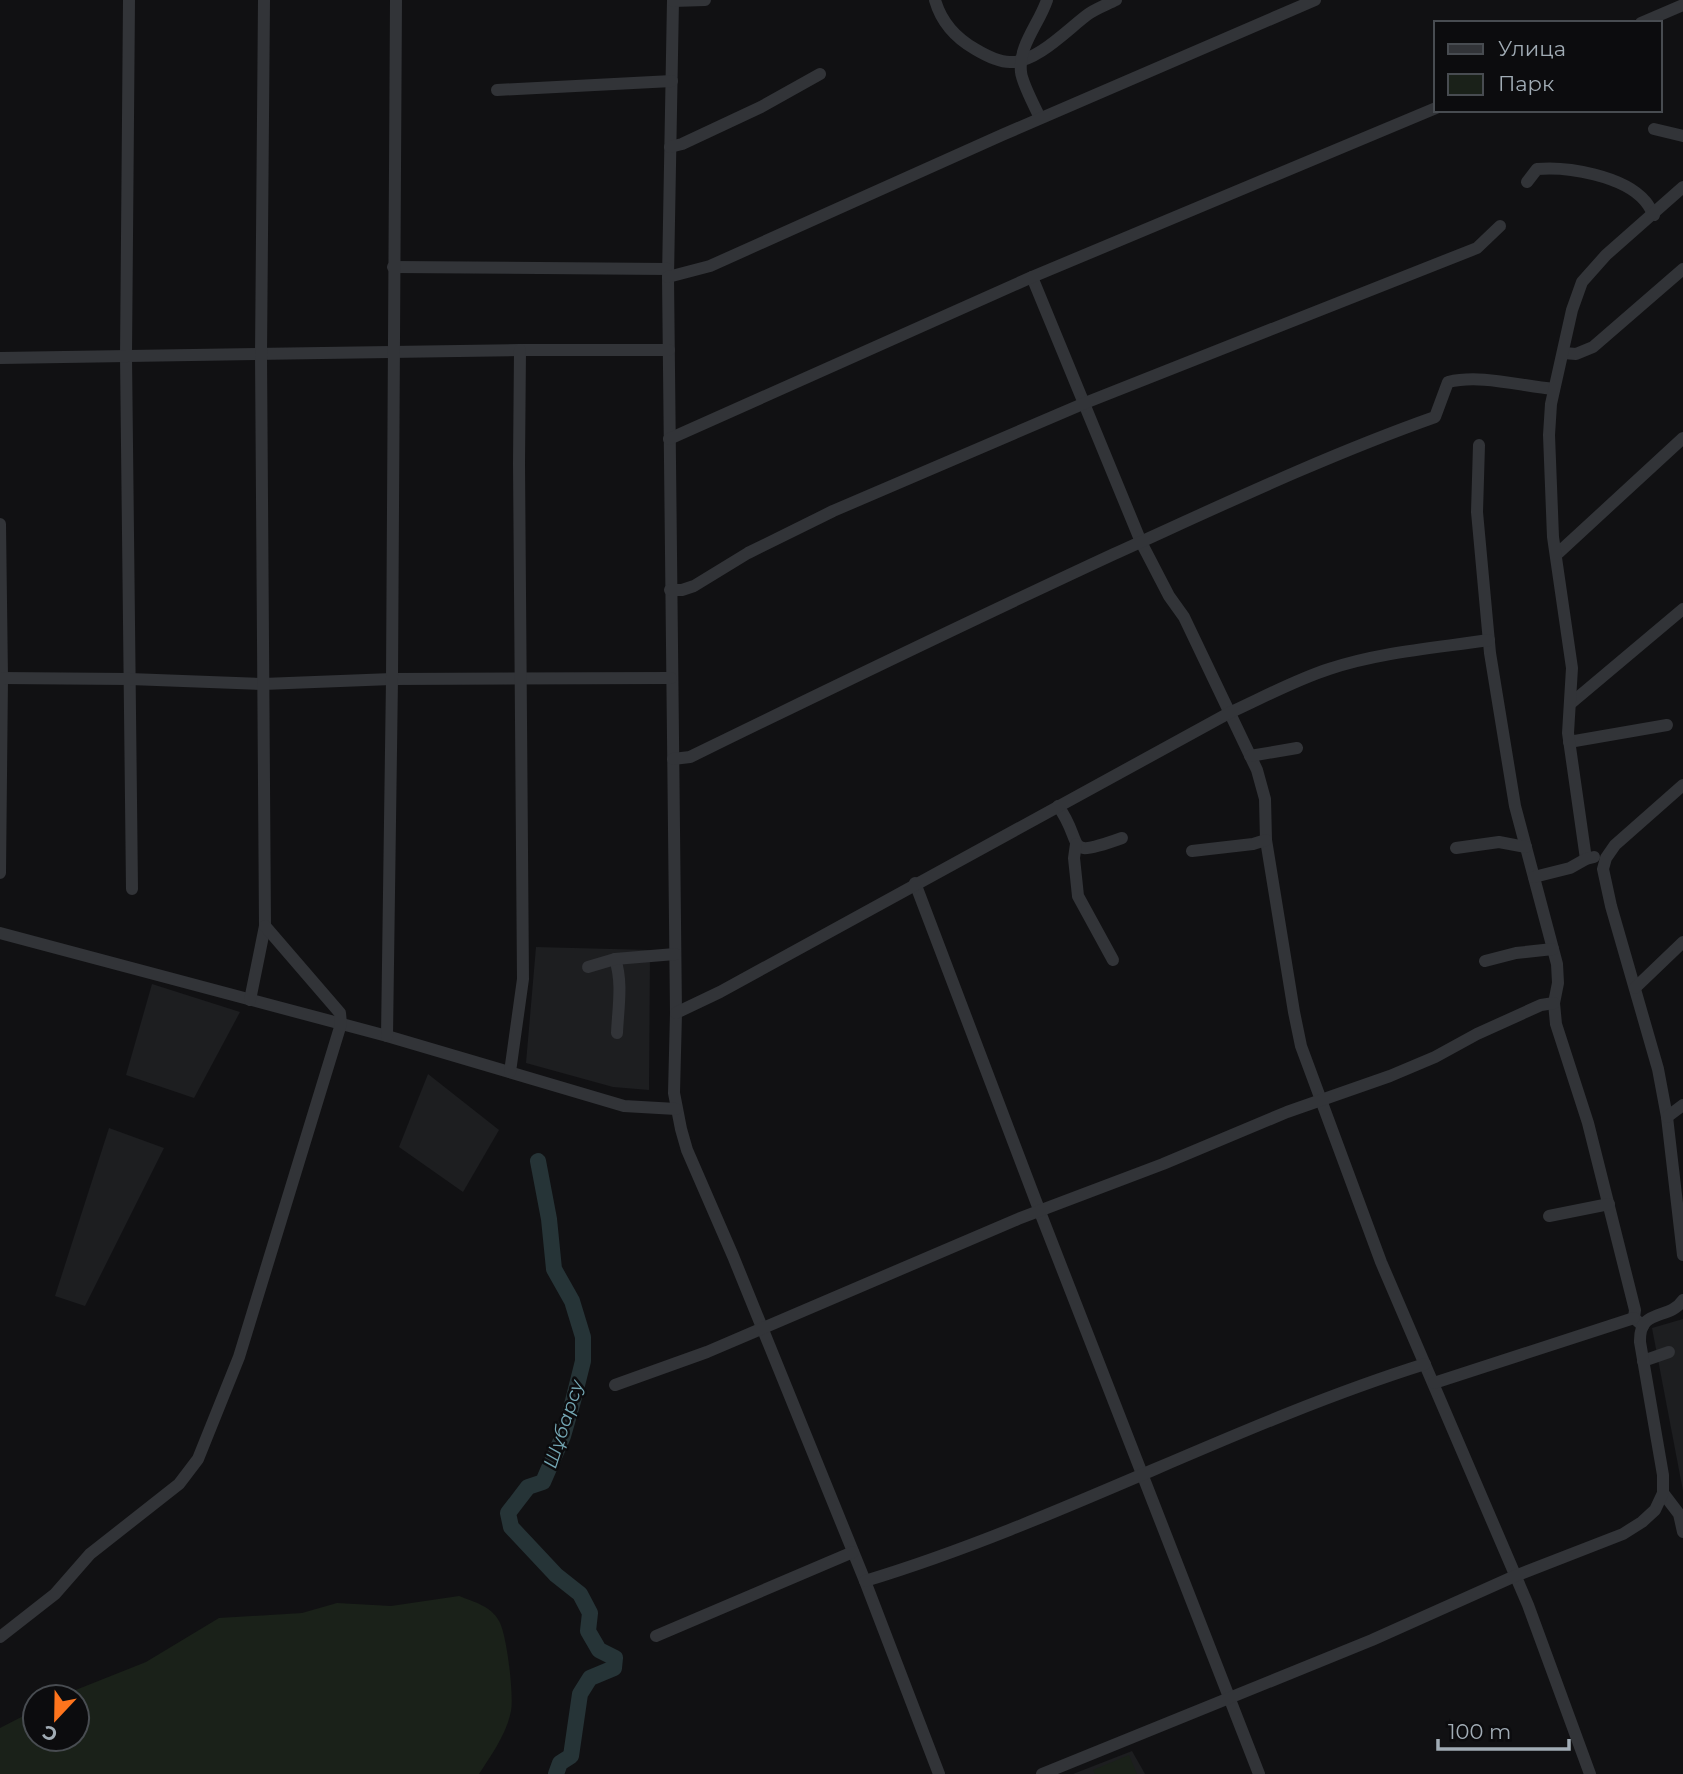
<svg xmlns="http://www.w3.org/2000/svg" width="1683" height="1774" font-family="Montserrat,sans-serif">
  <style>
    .built { fill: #1d1e20 }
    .green { fill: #1a2119 }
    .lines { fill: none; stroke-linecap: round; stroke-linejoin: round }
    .river { stroke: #263437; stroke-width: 16 }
    .minor { stroke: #323438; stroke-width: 12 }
    .labels { text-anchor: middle; stroke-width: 5; stroke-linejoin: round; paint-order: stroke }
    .water-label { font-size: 19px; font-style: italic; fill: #74a7b4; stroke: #0c0c0e }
  </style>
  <rect width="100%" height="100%" fill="#111113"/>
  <g class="built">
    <path d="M536 947 650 950 649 1090 613 1087 526 1063Z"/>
    <path d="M152 984 240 1012 194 1098 126 1075Z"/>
    <path d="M428 1074 499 1130 463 1192 399 1147Z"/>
    <path d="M109 1128 164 1148 85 1306 55 1296Z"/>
    <path d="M1683 1319V1491L1652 1328Z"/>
    <path d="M1132 1751 1145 1774H1073Z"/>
  </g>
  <g class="green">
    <path d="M459 1596C474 1602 491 1606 499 1621 507 1634 514 1696 511 1711 507 1733 491 1756 479 1774H0V1728L35 1710V1739H77V1697H58L146 1662 219 1618 302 1613 337 1603 391 1606Z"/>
    <path d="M1129 1755 1137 1774H1095L1093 1770Z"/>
  </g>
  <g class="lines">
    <path class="river" d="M538 1161 549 1219 554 1269 572 1301 583 1337V1361L573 1401 563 1436 543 1482 528 1487 508 1513 511 1527 556 1575 580 1594 590 1613 588 1631 599 1650 615 1658 614 1668 590 1678 580 1694 571 1756 560 1763 556 1774"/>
    <g class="minor">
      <path d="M129 0 126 356 132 889"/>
      <path d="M673 0 668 277 676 1013 674 1093 681 1129 687 1150 733 1256 865 1581 939 1774"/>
      <path d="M935 0C941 21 956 38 975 49 985 55 998 62 1010 62 1036 63 1067 30 1087 15 1095 9 1106 5 1116 0"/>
      <path d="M673 1 705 0"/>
      <path d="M1641 23 1683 5"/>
      <path d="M497 90 672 81"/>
      <path d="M1040 118C1035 107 1022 83 1021 72 1018 46 1039 24 1047 0"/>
      <path d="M1654 129 1683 136"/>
      <path d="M670 147 682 144 761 107 820 74"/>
      <path d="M1527 182 1537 169C1567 166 1624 176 1645 201 1648 204 1651 210 1654 215"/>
      <path d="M393 267 668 269"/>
      <path d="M668 277 710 266 1002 135 1315 0"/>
      <path d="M1032 277 1141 542 1169 596 1184 617 1257 770 1265 799 1266 840 1294 1012 1301 1046 1381 1262 1528 1605 1590 1774"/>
      <path d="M1564 353 1576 354 1593 347 1683 269"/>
      <path d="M0 358 520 350H669"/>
      <path d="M669 439 1032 277 1436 108"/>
      <path d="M1479 445 1477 512 1490 653 1515 806 1557 964 1558 983 1554 1003 1556 1024 1588 1123 1635 1310 1634 1318 1643 1326"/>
      <path d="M0 524 2 678 0 873"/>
      <path d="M1556 555 1683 438"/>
      <path d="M670 590H682L694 586 748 553 833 511 1085 403 1477 248 1500 226"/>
      <path d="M0 678 130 679 263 684 392 679 671 678"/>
      <path d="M1570 704 1683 609"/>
      <path d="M1569 742 1667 725"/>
      <path d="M1250 756 1297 748"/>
      <path d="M673 759 690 757C831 688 972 620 1114 554 1220 506 1325 456 1435 417L1448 382C1481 374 1520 386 1554 389"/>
      <path d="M1683 785 1615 845 1606 858 1603 869 1611 906 1658 1069 1667 1117 1683 1255"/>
      <path d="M1058 806C1086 845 1061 860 1122 838"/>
      <path d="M1076 844 1074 858 1078 896 1113 960"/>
      <path d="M1456 848 1499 842 1526 847"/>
      <path d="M1192 851 1253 844 1266 840"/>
      <path d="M1586 859 1568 733 1572 668 1553 537 1549 435 1551 404 1572 310 1582 282 1606 255 1683 187"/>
      <path d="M1534 877 1570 868 1586 859 1594 857"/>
      <path d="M915 883 1040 1212 1259 1774"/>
      <path d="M0 933 387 1036 624 1106 676 1109"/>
      <path d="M615 959C623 983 618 1008 617 1033"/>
      <path d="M1485 961 1516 953 1553 949"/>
      <path d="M588 967 615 959 675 954"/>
      <path d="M1635 988 1683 942"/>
      <path d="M250 1000 265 926 261 355 264 0"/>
      <path d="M676 1013 720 992 1229 713C1262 698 1295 680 1329 669 1380 652 1436 648 1489 640"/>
      <path d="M387 1036 392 679 396 0"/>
      <path d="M510 1072 523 979 519 463 520 350"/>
      <path d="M1667 1117 1683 1105"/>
      <path d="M1549 1216 1609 1204"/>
      <path d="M1643 1361 1669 1352"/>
      <path d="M1434 1383 1634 1318"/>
      <path d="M615 1385 707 1352 1018 1219 1163 1164 1287 1112 1390 1076 1435 1057 1477 1034 1541 1005 1554 1003"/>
      <path d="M1663 1493 1679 1514 1683 1532"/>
      <path d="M865 1581C1057 1523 1234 1424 1425 1364"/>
      <path d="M656 1636 853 1552"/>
      <path d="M0 1637 55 1594 90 1554 179 1484 198 1459 239 1357 341 1024 340 1013 265 926"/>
      <path d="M1042 1774 1372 1640 1515 1576 1623 1534 1642 1522 1655 1510 1663 1493V1475L1640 1342C1639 1307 1669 1321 1683 1300"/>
    </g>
  </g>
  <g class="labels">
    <g class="water-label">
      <text transform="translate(563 1424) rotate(-72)" y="7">Шұбарсу</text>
    </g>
  </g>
  <rect x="1434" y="21" width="228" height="91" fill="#0c0c0e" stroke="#484c51" stroke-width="2"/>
  <rect x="1448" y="44" width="35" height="10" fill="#323438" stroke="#484c51" stroke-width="2"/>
  <text x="1498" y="56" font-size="21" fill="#a1acb5">Улица</text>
  <rect x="1448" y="74" width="35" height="21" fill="#1a2119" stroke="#484c51" stroke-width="2"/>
  <text x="1498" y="91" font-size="21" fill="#a1acb5">Парк</text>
  <g transform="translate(56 1718) rotate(202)"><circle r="33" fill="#0c0c0e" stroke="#484c51" stroke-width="2"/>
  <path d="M0-5L12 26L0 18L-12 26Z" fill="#ff751d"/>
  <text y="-10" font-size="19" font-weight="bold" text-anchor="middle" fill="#a1acb5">С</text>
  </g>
  <path d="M1438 1739v10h131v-10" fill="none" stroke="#a1acb5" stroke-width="3.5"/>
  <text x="1448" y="1739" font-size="21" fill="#a1acb5" stroke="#0c0c0e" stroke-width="5" paint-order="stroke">100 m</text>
</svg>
